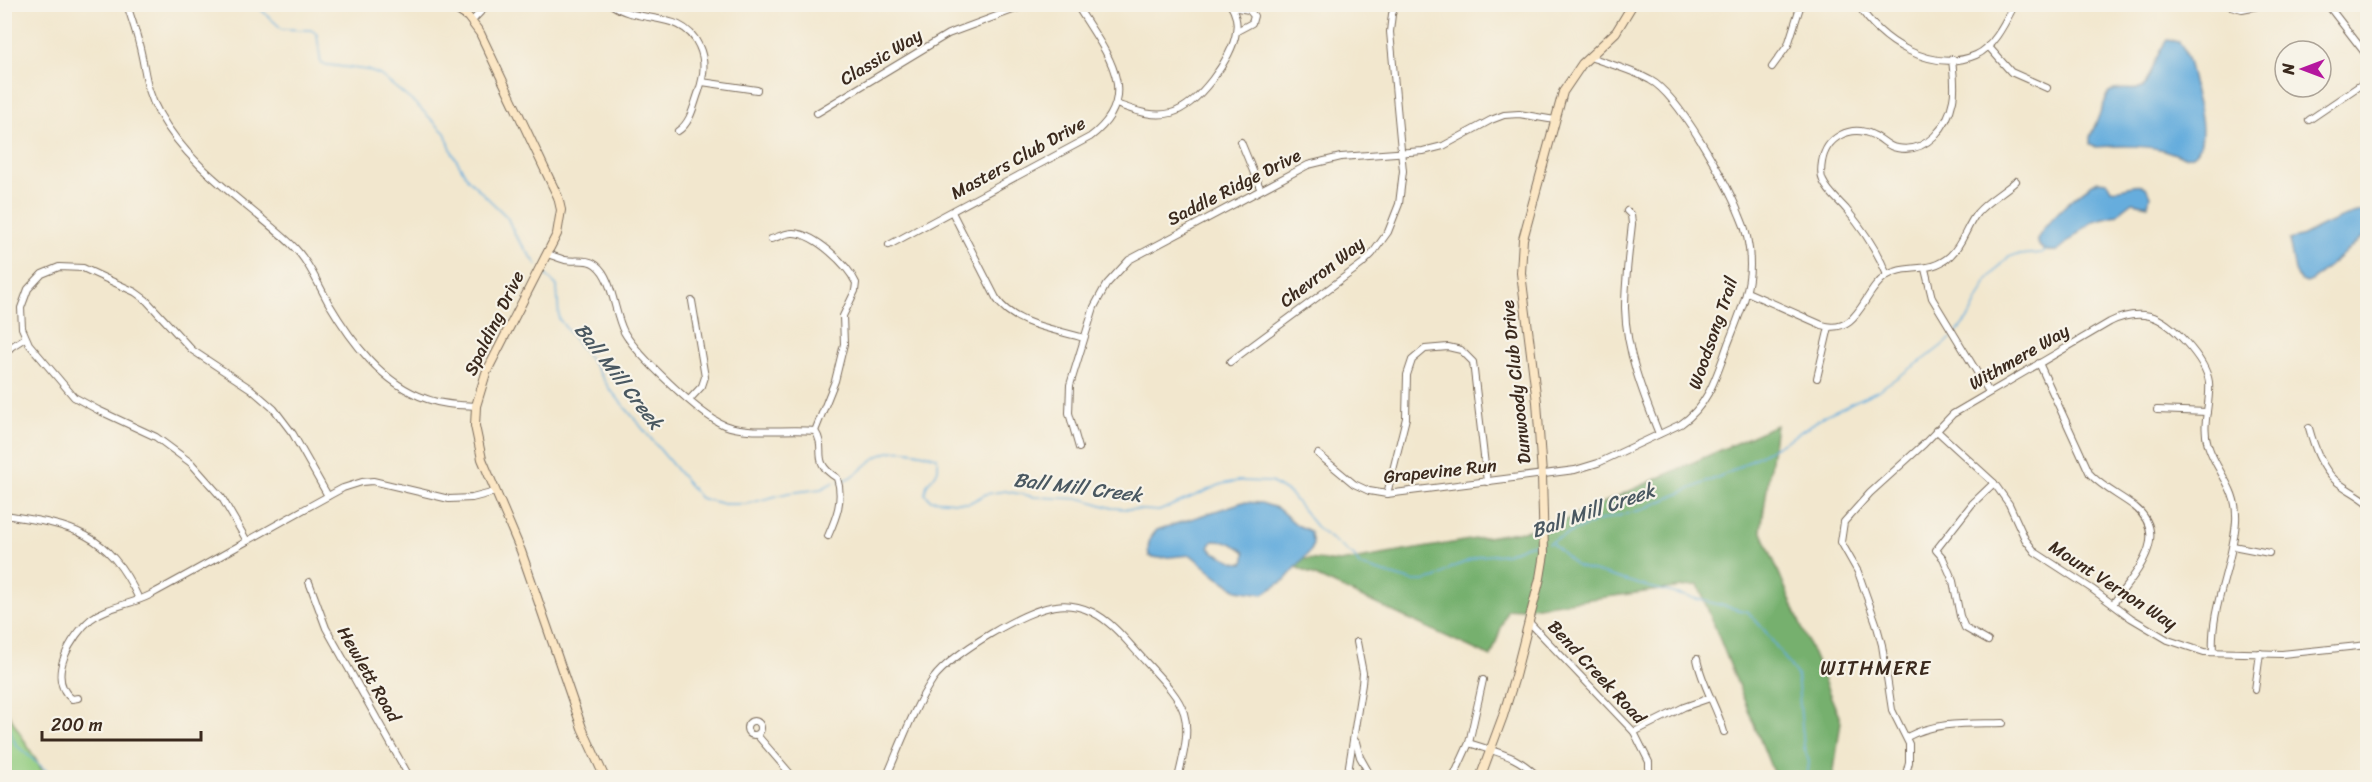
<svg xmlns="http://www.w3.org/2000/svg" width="2372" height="782" font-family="Sriracha,sans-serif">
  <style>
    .green { fill: #93cc80; stroke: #677b4f; stroke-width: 1.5 }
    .forest { fill: #76b06e; stroke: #586d46; stroke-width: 1.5 }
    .water { fill: #66addd; stroke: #506c7e; stroke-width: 1.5; fill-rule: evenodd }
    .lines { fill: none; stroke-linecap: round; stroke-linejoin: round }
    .stream { stroke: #66addd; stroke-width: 1.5 }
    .street-casing { stroke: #7b6c5c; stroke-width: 8 }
    .secondary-casing { stroke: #7b6c5c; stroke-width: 10 }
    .street { stroke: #fff; stroke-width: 6 }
    .secondary { stroke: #fbe6c4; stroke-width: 8 }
    .labels { text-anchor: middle; stroke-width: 4.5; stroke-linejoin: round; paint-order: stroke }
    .street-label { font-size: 18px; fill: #3b2a1e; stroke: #f7f3e8 }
    .water-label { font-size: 20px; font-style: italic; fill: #4a5861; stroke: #f7f3e8 }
    .neighbourhood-label { font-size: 20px; letter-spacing: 1.5px; fill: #3b2a1e; stroke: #f7f3e8 }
  </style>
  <rect width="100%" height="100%" fill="#f7f3e8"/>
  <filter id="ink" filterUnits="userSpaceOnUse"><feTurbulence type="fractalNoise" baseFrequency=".0167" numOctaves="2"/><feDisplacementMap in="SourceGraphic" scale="12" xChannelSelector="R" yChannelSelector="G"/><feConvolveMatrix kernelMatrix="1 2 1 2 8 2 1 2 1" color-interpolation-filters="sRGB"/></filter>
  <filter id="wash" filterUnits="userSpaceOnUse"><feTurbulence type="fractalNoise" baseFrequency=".008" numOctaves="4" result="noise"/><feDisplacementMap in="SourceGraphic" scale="24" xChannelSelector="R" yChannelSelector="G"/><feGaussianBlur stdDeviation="1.35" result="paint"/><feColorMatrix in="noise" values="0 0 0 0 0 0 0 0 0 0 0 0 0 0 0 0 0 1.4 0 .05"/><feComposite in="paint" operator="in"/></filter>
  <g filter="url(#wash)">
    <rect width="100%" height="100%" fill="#f2e7ce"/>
    <path class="green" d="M5 708 46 777H5Z"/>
    <path class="forest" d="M1776 425 1761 530 1841 721 1833 777H1775L1698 585 1507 610 1491 657 1272 556 1340 562 1552 526Z"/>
    <g class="water">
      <path d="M2167 40 2179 42C2191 59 2192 84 2198 104 2202 118 2209 161 2182 156 2175 155 2167 150 2160 149 2139 145 2116 146 2095 147L2090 145V137L2109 92C2119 86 2132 92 2143 88 2153 72 2155 55 2167 40Z"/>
      <path d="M2098 181 2107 182 2111 189C2123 192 2131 182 2146 187L2150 196 2148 205 2133 202 2116 215 2093 221 2057 251C2048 252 2039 250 2037 240 2046 221 2080 190 2098 181Z"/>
      <path d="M2367 211V234L2311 281 2307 283 2300 281 2295 271 2289 240C2294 238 2298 238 2303 236 2323 225 2345 214 2367 211Z"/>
      <path d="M1243 502 1261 503 1277 508 1297 525 1310 531 1313 543 1312 549 1285 580 1263 594 1237 590 1217 577 1191 555 1159 558 1149 556C1147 545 1149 538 1157 530ZM1213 541C1227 541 1234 543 1245 552V560L1243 563C1233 564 1223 555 1213 552L1209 547Z"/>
    </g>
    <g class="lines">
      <g class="stream">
        <path d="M255 4 282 29 311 30 317 34 321 64 367 70 380 75 418 106 445 133 453 154 468 179 507 217 515 235 537 265"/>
        <path d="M542 271 557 286 559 319 595 366 609 388 700 498 724 504H746L788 493 821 489 834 482"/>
        <path d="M1956 333 1969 317 1987 281 2009 256 2041 253 2046 251"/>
        <path d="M839 481C849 480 856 474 863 468 888 443 907 450 937 457 941 470 936 475 927 484L925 494 931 500 969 503 986 494 1005 491 1035 497 1083 499 1112 508 1159 511 1222 484 1238 481 1271 482 1290 494 1319 530 1354 556 1360 566 1412 581H1425L1436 578 1451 568 1480 556 1506 554 1528 545 1541 543"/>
        <path d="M1548 543 1594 522 1641 510 1730 472 1791 438 1826 415 1877 391 1926 358 1953 337"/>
        <path d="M1552 543 1576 566 1641 585 1748 612 1765 631 1797 675 1804 747 1809 762 1807 778"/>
        <path d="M4 717 16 745 55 778"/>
      </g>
    </g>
  </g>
  <g filter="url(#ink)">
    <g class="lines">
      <g class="street-casing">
        <g id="street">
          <path d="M127 4C131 18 136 31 139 44 146 70 145 89 159 113 191 170 245 201 291 244 308 260 317 282 328 302 351 341 382 384 427 399 443 405 460 405 476 406"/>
          <path d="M611 4C638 25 683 9 699 46 706 61 704 75 699 91 694 104 691 123 678 131"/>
          <path d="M1858 4C1879 41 1932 74 1976 55 1994 47 2006 21 2015 4"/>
          <path d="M2223 4 2242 9 2268 4"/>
          <path d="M2327 4 2368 57"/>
          <path d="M1232 7 1249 10 1254 16 1252 23 1237 31"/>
          <path d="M472 21 488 4"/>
          <path d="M1988 46 2011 72 2047 88"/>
          <path d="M1772 67 1788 45 1801 4"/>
          <path d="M702 82 757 90"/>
          <path d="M1116 104C1134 110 1152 118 1171 113 1197 106 1233 58 1236 32 1238 23 1235 12 1230 4"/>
          <path d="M817 113 948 34 1029 4"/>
          <path d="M2309 120 2368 80"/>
          <path d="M1241 142 1260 188"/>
          <path d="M1627 211 1631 215 1632 224C1629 251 1625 280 1625 308 1626 351 1643 394 1659 434"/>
          <path d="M952 212 996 298C1013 325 1055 329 1084 338"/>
          <path d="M771 239C778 237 787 232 794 233 816 235 847 264 856 283L855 291 843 316 844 344 835 381 815 431"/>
          <path d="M889 245 1090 137C1146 95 1103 49 1076 4"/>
          <path d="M548 254C553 256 559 258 565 260 575 262 588 258 596 265 613 278 614 313 624 332 637 355 700 415 724 425 749 435 787 428 815 431"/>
          <path d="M1925 269 1932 298 1989 392"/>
          <path d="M1887 275C1878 252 1862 228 1846 209 1838 200 1828 192 1823 181 1820 175 1821 168 1822 162 1826 137 1851 124 1873 135 1882 138 1887 147 1897 148 1927 154 1948 126 1953 100 1956 87 1953 72 1952 59"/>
          <path d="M1747 292 1822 325C1859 336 1863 291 1886 276 1905 263 1929 275 1950 256 1963 244 1966 227 1977 213 1988 200 2004 192 2016 181"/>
          <path d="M4 355 11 347 25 338"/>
          <path d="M1230 362 1362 264 1372 254 1388 232 1399 204 1403 171 1390 32 1392 14 1396 4"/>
          <path d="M2039 363 2090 474C2103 488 2121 496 2135 507 2173 538 2131 577 2113 604"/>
          <path d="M1817 378 1829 327"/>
          <path d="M690 399 702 386 705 377 692 301"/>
          <path d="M2157 410 2207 412"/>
          <path d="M2309 428C2314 446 2321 467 2335 480 2345 489 2358 494 2368 503"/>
          <path d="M1936 430 1994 483 2009 504 2025 539 2035 552 2092 589 2131 618 2168 640 2204 652 2282 654 2368 645"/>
          <path d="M815 431C828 450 809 461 837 478 844 499 836 518 828 536"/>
          <path d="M1079 448 1069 413 1070 385 1094 307 1106 285 1129 260 1308 165 1341 157 1423 151 1443 146 1491 120 1504 115 1519 114 1555 120"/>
          <path d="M1318 454 1354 484 1369 491 1387 494 1575 470 1598 463 1681 424C1709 405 1717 374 1728 344 1738 318 1750 292 1750 265 1750 248 1747 231 1740 216 1727 184 1679 95 1650 80 1632 70 1609 64 1590 57"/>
          <path d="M1387 494 1406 418 1407 375 1412 360 1425 349 1448 347 1461 350 1473 362 1487 482"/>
          <path d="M4 515C73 525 108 532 139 599"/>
          <path d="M247 541 222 498 191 463 156 437 98 410 74 397 29 344 22 328 21 308 28 289 42 274 59 267 83 268 135 292 146 300 192 350 251 389 274 409 293 434 328 496"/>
          <path d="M2233 546 2269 553"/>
          <path d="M309 582 326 628 410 778"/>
          <path d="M1529 622 1634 732 1649 762V778"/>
          <path d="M1988 641 1965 628 1960 616 1953 581 1943 558 1936 550 1972 504 1994 483"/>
          <path d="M1697 659C1702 685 1717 707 1724 732"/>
          <path d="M2255 690 2260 653"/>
          <path d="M78 698 72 699C45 678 72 635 91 619 108 606 131 605 150 595 215 560 278 523 343 488L362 482 373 481 449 499 472 498 495 492"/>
          <circle cx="754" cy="728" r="7"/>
          <path d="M1634 732 1684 707 1710 698"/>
          <path d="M757 735 794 778"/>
          <path d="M1907 737C1937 721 1970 724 2003 723"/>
          <path d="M1356 742 1360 757 1369 773"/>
          <path d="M1469 743 1483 680"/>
          <path d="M886 778C900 746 914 707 933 679 951 654 1026 609 1056 606 1068 604 1081 607 1092 612 1113 622 1129 644 1145 661 1189 708 1194 714 1178 778"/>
          <path d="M1086 778H1112"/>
          <path d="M1347 778 1362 684 1363 673 1357 642"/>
          <path d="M1349 778 1361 772 1376 778"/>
          <path d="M1453 778 1469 743C1497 753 1517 754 1539 778"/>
          <path d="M1905 778 1909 762V744L1892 710 1882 645 1876 623 1858 572 1841 542 1844 522 1870 493 1924 444 1953 414 2110 322C2122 316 2136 313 2150 316 2171 321 2206 360 2209 382 2211 404 2201 424 2208 445 2217 474 2238 488 2236 521 2233 566 2210 607 2213 652"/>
        </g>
      </g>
      <g class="secondary-casing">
        <g id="secondary">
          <path d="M448 4 468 17 480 33 558 197 561 210 557 234 486 373 476 406 475 426 482 459 521 551 582 728 605 778"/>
          <path d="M1480 778 1503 716 1514 680 1540 578 1544 554 1542 475 1537 402 1521 273 1523 239 1563 92 1582 64 1616 32 1633 4"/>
        </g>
      </g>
      <use href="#street" class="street"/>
      <use href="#secondary" class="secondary"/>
    </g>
  </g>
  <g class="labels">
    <g class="street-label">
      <text transform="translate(881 57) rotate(-31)" y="6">Classic Way</text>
      <text transform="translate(1018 158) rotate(-29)" y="6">Masters Club Drive</text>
      <text transform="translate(1234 187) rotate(-27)" y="6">Saddle Ridge Drive</text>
      <text transform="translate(1322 272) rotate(-38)" y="6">Chevron Way</text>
      <text transform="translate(494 323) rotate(-64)" y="6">Spalding Drive</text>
      <text transform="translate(1713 333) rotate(-71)" y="6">Woodsong Trail</text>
      <text transform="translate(2019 357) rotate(-30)" y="6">Withmere Way</text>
      <text transform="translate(1516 382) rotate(-96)" y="6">Dunwoody Club Drive</text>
      <text transform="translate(1440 471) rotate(-6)" y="6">Grapevine Run</text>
      <text transform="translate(2113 585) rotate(33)" y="6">Mount Vernon Way</text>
      <text transform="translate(1597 672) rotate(47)" y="6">Bend Creek Road</text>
      <text transform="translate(369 674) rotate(60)" y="6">Hewlett Road</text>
    </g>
    <g class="water-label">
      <text transform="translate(619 376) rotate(52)" y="7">Ball Mill Creek</text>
      <text transform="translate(1078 487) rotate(7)" y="7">Ball Mill Creek</text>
      <text transform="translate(1593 510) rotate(-19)" y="7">Ball Mill Creek</text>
    </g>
    <g class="neighbourhood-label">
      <text x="1876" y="675">WITHMERE</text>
    </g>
  </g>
  <rect width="2372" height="782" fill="none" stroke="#f7f3e8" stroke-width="24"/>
  <g transform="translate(2303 69) rotate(270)"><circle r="28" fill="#f7f3e8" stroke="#aca397" stroke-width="1.5"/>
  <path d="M0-4.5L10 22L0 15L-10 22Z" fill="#b5179e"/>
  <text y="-9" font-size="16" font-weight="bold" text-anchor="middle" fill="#3b2a1e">N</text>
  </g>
  <path d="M42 731v9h159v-9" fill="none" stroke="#3b2a1e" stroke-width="3"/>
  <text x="51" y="731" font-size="18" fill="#3b2a1e" stroke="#f7f3e8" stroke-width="4.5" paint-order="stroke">200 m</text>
</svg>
